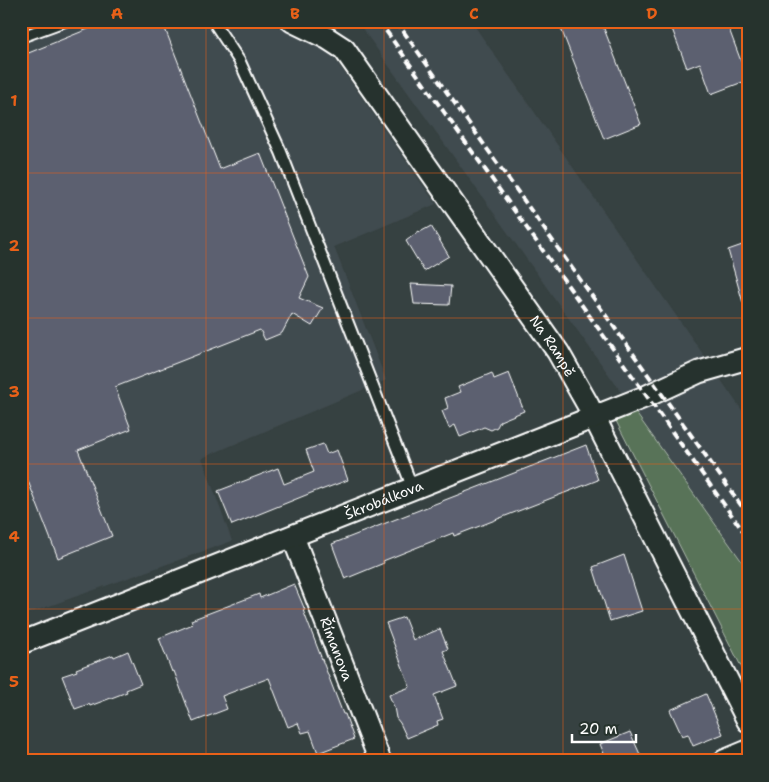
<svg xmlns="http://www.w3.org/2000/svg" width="769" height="782" font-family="'Shantell Sans',sans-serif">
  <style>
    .built { fill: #414b4f }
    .green { fill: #597358; stroke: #acb9ac }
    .building { fill: #5c616f; stroke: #fff }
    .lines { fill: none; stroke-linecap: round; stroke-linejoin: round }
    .service-casing { stroke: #fff; stroke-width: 14 }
    .minor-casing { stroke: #fff; stroke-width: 25 }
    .service { stroke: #26332d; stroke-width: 10 }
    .minor { stroke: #26332d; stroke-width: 21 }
    .rail { stroke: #fff; stroke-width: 4; stroke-dasharray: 8 4; stroke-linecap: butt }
    .grid { fill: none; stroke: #e96118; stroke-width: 1; stroke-opacity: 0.55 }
    .labels { text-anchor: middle; stroke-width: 5; stroke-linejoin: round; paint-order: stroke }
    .street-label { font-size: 14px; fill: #fff; stroke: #26332d }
    .neatline { fill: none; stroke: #e96118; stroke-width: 2 }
    .grid-label { font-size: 16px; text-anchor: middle; font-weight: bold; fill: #e96118 }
  </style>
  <rect width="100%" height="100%" fill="#364141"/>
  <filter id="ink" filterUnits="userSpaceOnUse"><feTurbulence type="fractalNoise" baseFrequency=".02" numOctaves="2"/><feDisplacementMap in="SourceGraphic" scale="10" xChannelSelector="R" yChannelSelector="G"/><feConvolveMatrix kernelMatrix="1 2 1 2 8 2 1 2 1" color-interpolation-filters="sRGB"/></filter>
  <g filter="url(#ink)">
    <g class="built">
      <path d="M21 21H265L327 48 436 204 334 247 386 380 202 458 232 541 21 616Z"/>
      <path d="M357 21H471L748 419V570Z"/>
    </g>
    <path class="green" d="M633 409 748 570V680L615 419Z"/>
    <g class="building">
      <path d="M108 21H162L220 169 260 153 309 277 299 298 323 308 312 326 292 314 282 333 265 340 260 330 115 387 131 429 78 450 112 536 58 558 21 463V56Z"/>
      <path d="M558 21H601L641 124 604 139Z"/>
      <path d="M669 21H726L748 80 711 94 700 63 687 68Z"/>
      <path d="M431 226 449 256 424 271 406 241 419 231 420 232Z"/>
      <path d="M748 243V302L743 303 728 250Z"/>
      <path d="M411 284 451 286 449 305 414 304Z"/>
      <path d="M492 373 494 379 509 373 524 411 500 421 497 427 491 430 484 427 460 437 455 425 449 428 442 411 448 408 445 398 460 392 458 387Z"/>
      <path d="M323 444 327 454 337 450 348 480 321 490V489L232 525 218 491 278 468 284 484 314 472 306 450Z"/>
      <path d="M586 445 598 480 454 536 453 533 383 561 384 563 345 579 332 544Z"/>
      <path d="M624 555 642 611 610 621 593 567Z"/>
      <path d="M294 584 305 610H303L343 714H345L354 739 318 753 310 731 302 733 298 723 288 727 269 678 222 696 227 709 193 722 174 671 172 672 159 638 193 624 191 620 259 594 260 598Z"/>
      <path d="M404 617 413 640 440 629 448 649 443 651 457 686 434 695 443 719 437 721 438 725 407 738 400 723 396 718 394 707 389 695 410 687 386 623Z"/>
      <path d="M128 651 141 684 126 690 127 692 90 706 89 704 75 709 62 676 77 671 76 669 113 655 114 657Z"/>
      <path d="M706 694 723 734 693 746 688 734 682 736 670 710Z"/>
      <path d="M630 732 643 761H607L600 744Z"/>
    </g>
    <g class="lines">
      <g class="service-casing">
        <g id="service">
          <path d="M213 21 240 62 281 152 413 489"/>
          <path d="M21 37 65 21"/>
        </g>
      </g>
      <g class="minor-casing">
        <g id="minor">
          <path id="s1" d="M292 21 327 38 344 49 558 352 588 405 748 721"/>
          <path id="s2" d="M293 537 380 761"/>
          <path id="s3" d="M21 643 594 417 647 396 699 372 748 358"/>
          <path d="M724 761 748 751"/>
        </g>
      </g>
      <use href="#service" class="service"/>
      <use href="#minor" class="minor"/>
      <g class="rail">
        <path d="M379 21 748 538"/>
        <path d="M396 21 748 515"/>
      </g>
    </g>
  </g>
  <path class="grid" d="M206 21V761M384 21V761M563 21V761M21 173H748M21 318H748M21 464H748M21 609H748"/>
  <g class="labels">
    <g class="street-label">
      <text dy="5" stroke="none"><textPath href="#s1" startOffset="422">Na Rampě</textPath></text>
      <text dy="5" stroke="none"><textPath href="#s3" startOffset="390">Škrobálkova</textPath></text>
      <text dy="5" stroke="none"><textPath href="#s2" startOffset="120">Římanova</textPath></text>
    </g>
  </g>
  <rect width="769" height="782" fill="none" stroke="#26332d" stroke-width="55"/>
  <path d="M572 734v8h64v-8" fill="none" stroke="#ffffff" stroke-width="2.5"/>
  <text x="579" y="734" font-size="15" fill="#ffffff" stroke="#26332d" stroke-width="4" paint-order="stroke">20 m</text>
  <rect x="28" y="28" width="714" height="726" class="neatline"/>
  <g class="grid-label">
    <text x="117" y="19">A</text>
    <text x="295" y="19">B</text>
    <text x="474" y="19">C</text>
    <text x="652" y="19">D</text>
    <text x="14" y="106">1</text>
    <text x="14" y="251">2</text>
    <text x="14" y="397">3</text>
    <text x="14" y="542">4</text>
    <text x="14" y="687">5</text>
  </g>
</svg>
